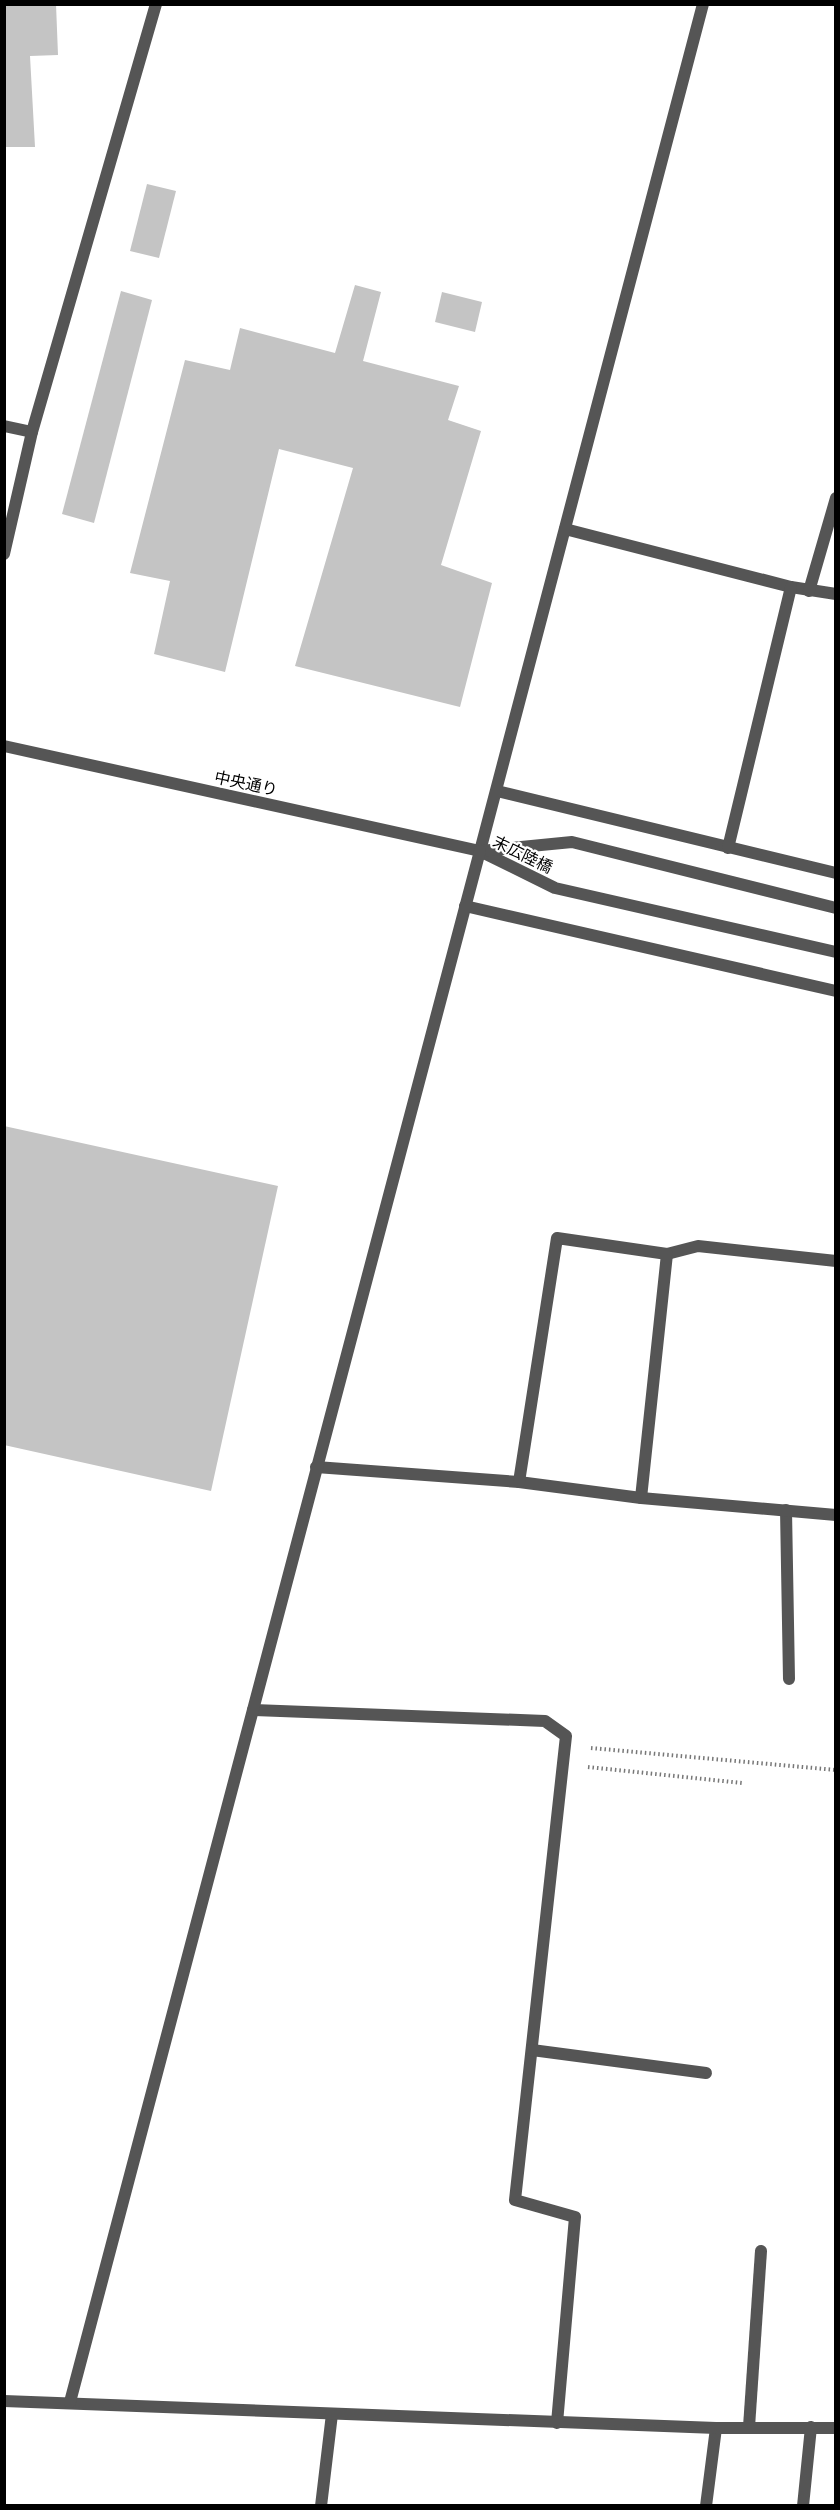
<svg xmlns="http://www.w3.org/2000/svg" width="840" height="2510" font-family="'Titillium Web','Noto Sans JP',sans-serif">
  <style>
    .building { fill: #c4c4c4 }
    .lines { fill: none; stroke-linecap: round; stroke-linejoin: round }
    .path { stroke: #777; stroke-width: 4; stroke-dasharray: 1.5 3; stroke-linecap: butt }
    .service { stroke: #555; stroke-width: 12 }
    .minor { stroke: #555; stroke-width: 12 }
    .tertiary { stroke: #555; stroke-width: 12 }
    .labels { text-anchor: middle; stroke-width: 4.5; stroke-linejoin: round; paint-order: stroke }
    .street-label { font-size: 16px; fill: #000; stroke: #fff }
  </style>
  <rect width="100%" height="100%" fill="#fff"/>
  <g class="building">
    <path d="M5 4H56L58 55 30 56 35 147H5Z"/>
    <path d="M147 184 176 191 159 258 130 251Z"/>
    <path d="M355 285 381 292 363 361 459 386 448 420 481 431 441 565 492 583 460 707 295 666 353 468 279 449 225 672 154 654 170 581 130 573 185 360 230 370 240 328 335 353Z"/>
    <path d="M121 291 152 300 94 523 62 514Z"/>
    <path d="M442 292 482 302 475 332 435 322Z"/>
    <path d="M4 1126 278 1186 211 1491 4 1445Z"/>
  </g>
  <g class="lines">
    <g class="path">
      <path d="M591 1748 836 1770"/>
      <path d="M588 1767 742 1783"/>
    </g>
    <g class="service">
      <path d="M667 1254 698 1246 836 1261"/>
      <path d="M786 1510 789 1679"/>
      <path d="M749 2427 761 2251"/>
      <path d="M803 2506 811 2427"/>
    </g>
    <g class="minor">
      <path d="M4 426 32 432"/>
      <path d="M565 529 791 587 836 594"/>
      <path d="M4 554 32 432 156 4"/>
      <path d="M809 591 836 498"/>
      <path d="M497 791 836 873"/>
      <path d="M728 848 791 587"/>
      <path d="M480 851 703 4"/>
      <path d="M465 906 836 991"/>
      <path d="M316 1467 519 1482 641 1498 836 1515"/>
      <path d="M519 1482 557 1238 667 1254 641 1498"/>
      <path d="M253 1710 545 1721 566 1736 515 2200 575 2217 557 2423"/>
      <path d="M532 2050 706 2073"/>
      <path d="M321 2506 332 2414"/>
      <path d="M706 2506 716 2428"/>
    </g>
    <g class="tertiary">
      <path d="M4 746 480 851 555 888 836 952"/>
      <path d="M481 851 572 842 836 908"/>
      <path d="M4 2401 716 2428H836"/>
      <path d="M70 2402 480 851"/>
    </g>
  </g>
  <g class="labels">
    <g class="street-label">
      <text transform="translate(246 783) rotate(12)" y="6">中央通り</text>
      <text transform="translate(523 854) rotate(26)" y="6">末広陸橋</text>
    </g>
  </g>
  <rect width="840" height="2510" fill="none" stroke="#000000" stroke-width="12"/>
</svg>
